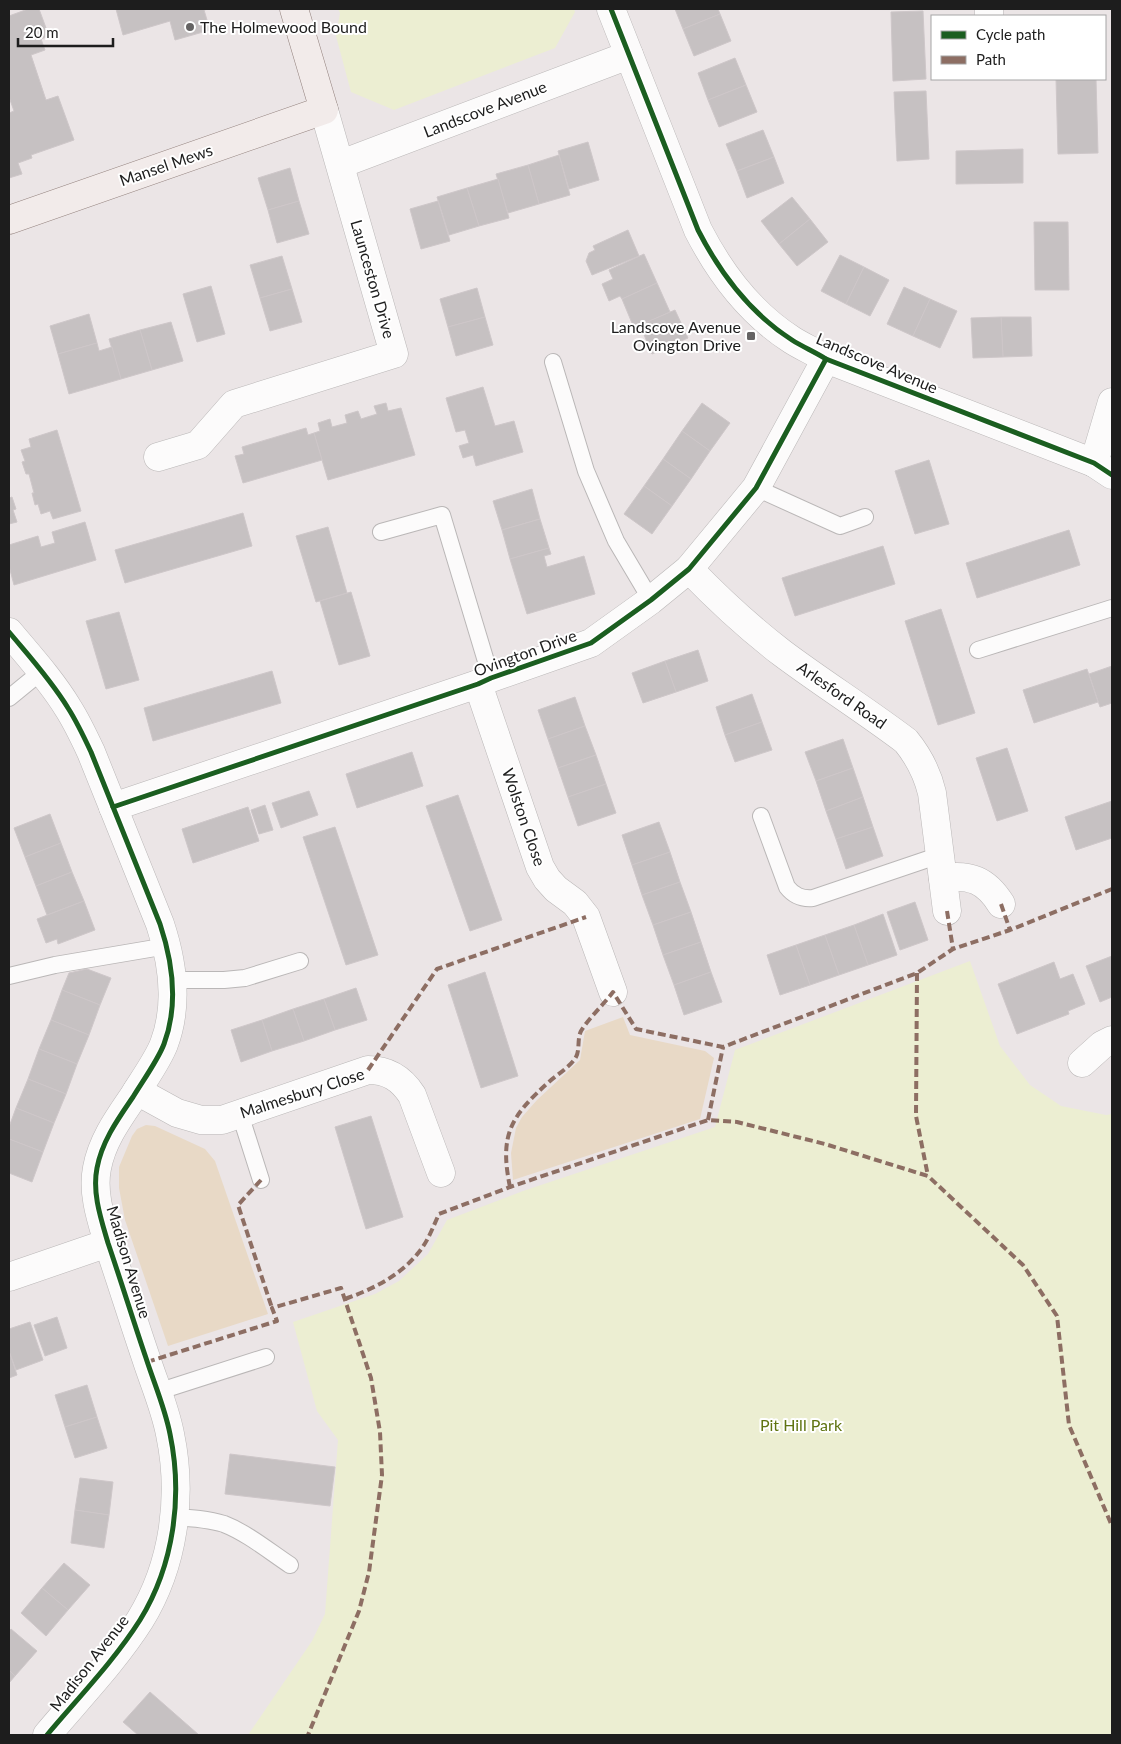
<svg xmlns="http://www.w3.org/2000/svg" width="1121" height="1744" font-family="Lato,sans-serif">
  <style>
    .grass { fill: #e8d9c6 }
    .park { fill: #eceed2 }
    .building { fill: #c6c1c2; stroke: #cec7c9 }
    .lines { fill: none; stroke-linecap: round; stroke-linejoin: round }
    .lane-casing { stroke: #bab7b7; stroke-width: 18 }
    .street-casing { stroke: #bab7b7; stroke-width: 29 }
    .secondary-casing { stroke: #94837f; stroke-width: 29 }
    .lane { stroke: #fcfbfb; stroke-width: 16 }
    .street { stroke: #fcfbfb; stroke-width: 28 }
    .secondary { stroke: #f2ebea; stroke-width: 28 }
    .quiet { stroke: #8d6e63; stroke-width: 4; stroke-dasharray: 8 4; stroke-linecap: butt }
    .cycleway-casing { stroke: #fff; stroke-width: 8 }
    .cycleway { stroke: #1b5e20; stroke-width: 5 }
    .poi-dot { fill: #656363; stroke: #fff; stroke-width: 2 }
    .labels { text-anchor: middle; stroke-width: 4; stroke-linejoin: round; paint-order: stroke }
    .poi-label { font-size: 16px; fill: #1d1d1d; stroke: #fff; text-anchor: start }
    .street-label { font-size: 16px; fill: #1d1d1d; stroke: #fff }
    .park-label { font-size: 16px; fill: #607411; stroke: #fff }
  </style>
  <rect width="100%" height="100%" fill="#ebe5e6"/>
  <g class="grass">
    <path d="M623 1017 630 1035 705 1051 714 1058 700 1119 513 1180 511 1153 516 1128 522 1117 537 1100 580 1060 585 1031Z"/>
    <path d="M146 1125 155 1126 205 1149 215 1161 268 1314 168 1346 125 1220 119 1188V1167L132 1136 137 1129Z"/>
  </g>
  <g class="park">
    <path d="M338 9H574L575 12 555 48 394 110 351 92 336 36 340 13Z"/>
    <path d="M970 961 1000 1046 1030 1085 1061 1106 1106 1115 1112 1114V1735H248L312 1641 325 1614 338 1440 317 1411 293 1322 375 1294 399 1281 428 1254 447 1220 523 1191 715 1127 735 1050Z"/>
  </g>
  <g class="building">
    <path d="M28 9H39L49 36 41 39 45 50 31 55 46 100 58 96 74 140 31 155 32 158 18 163 22 174 9 178V113L14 111 9 97V16Z"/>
    <path d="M116 9H209L204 10 210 30 175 40 170 21 123 35Z"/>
    <path d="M675 9H718L720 14 683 29Z"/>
    <path d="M923 11 926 79 893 81 891 12Z"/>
    <path d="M720 14 731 41 694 56 683 29Z"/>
    <path d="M735 58 746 85 708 100 698 73Z"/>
    <path d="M1056 79H1096L1098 153 1058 154Z"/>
    <path d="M746 85 757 112 719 127 708 100Z"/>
    <path d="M926 91 929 159 897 161 894 92Z"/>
    <path d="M763 130 774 157 737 171 726 144Z"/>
    <path d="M588 142 599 180 569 189 558 151Z"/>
    <path d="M1023 149V183L956 184V151Z"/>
    <path d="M559 155 570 195 539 204 528 165Z"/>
    <path d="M774 157 784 183 747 198 737 171Z"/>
    <path d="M528 165 539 204 508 213 496 174Z"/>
    <path d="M290 168 299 201 268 210 258 178Z"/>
    <path d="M498 179 509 218 479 226 467 188Z"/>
    <path d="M467 188 479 226 449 235 437 197Z"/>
    <path d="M792 197 810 219 779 244 761 221Z"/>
    <path d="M299 201 309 234 277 243 268 210Z"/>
    <path d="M438 201 450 241 421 249 410 209Z"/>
    <path d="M810 219 828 242 797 266 779 244Z"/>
    <path d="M1034 222H1068L1069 290H1035Z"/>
    <path d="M628 230 639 256 592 275 586 261 589 253 595 250 593 246Z"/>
    <path d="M644 254 657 283 622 299 620 296 609 301 602 284 613 279 609 270Z"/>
    <path d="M840 255 864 267 846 304 821 291Z"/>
    <path d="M282 256 292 289 260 298 250 265Z"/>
    <path d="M864 267 889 280 870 316 846 304Z"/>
    <path d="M657 283 670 312 634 328 622 299Z"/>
    <path d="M211 286 225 334 197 342 183 294Z"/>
    <path d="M904 287 930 299 913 336 887 324Z"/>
    <path d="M477 288 485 317 448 327 440 299Z"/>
    <path d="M292 289 302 322 270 331 260 298Z"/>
    <path d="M930 299 957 311 940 348 913 336Z"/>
    <path d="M675 310 688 338 652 354 640 325Z"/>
    <path d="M89 314 97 343 58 354 50 326Z"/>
    <path d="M485 317 493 345 456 356 448 327Z"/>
    <path d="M1001 317H1031L1032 356 1003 357Z"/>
    <path d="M1001 317 1003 357 973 358 971 318Z"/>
    <path d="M171 322 183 361 152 370 140 330Z"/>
    <path d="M140 330 152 370 121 379 109 339Z"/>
    <path d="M97 343 99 351 112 347 121 379 69 394 58 354Z"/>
    <path d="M483 387 495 426 514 421 523 452 476 466 473 455 463 458 459 446 469 443 465 430 456 432 446 398Z"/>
    <path d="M386 403 388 411 401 408 415 455 328 480 314 433 320 431 318 423 330 419 332 427 347 423 345 415 358 411 361 419 377 414 374 406Z"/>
    <path d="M702 403 730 423 710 451 682 431Z"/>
    <path d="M306 428 308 435 314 433 322 460 243 483 235 456 244 454 242 447Z"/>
    <path d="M57 430 81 511 53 519 50 511 41 514 38 504 35 505 32 493H34L29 474H26L22 462 25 461 21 450 31 447 29 439Z"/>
    <path d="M682 431 710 451 691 479 663 459Z"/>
    <path d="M663 459 691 479 672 506 644 486Z"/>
    <path d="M929 460 949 524 915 534 895 471Z"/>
    <path d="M644 486 672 506 652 534 624 514Z"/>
    <path d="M532 489 540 519 502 530 493 501Z"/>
    <path d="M9 496V498L12 497 16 509 13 510 17 522 9 524Z"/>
    <path d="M243 513 252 546 125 583 115 550Z"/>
    <path d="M540 519 549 548 510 559 502 530Z"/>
    <path d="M85 522 96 560 14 585 9 566V545L38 536 41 547 55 543 52 532Z"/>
    <path d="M328 527 347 593 316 602 296 536Z"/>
    <path d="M1069 530 1080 565 977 598 966 563Z"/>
    <path d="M883 546 895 584 795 616 782 578Z"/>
    <path d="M549 548 551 554 544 556 547 567 584 556 595 594 527 614 510 559Z"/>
    <path d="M351 592 370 656 339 665 320 601Z"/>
    <path d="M941 609 975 713 938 725 905 621Z"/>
    <path d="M119 612 139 680 106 689 86 621Z"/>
    <path d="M698 650 708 681 676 692 665 661Z"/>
    <path d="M665 661 676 692 643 703 632 673Z"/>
    <path d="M1112 666V703L1100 707 1089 674Z"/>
    <path d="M1087 669 1098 702 1034 723 1023 690Z"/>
    <path d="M272 671 281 703 153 741 144 708Z"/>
    <path d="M752 694 762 722 725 735 716 707Z"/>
    <path d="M575 697 585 726 548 739 538 710Z"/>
    <path d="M762 722 772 750 735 762 725 735Z"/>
    <path d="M585 726 596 755 558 768 548 739Z"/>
    <path d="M843 739 853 768 816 781 805 752Z"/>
    <path d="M1007 748 1028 811 997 821 976 758Z"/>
    <path d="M412 752 423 786 357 808 346 774Z"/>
    <path d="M596 755 606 784 568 797 558 768Z"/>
    <path d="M853 768 863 797 826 811 816 781Z"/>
    <path d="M606 784 616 813 578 826 568 797Z"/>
    <path d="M309 791 318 815 281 828 272 803Z"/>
    <path d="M458 795 502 920 470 931 426 806Z"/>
    <path d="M863 797 873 827 836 839 826 811Z"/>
    <path d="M1112 801V838L1076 850 1065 817Z"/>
    <path d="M265 805 273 830 259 834 251 810Z"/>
    <path d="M248 807 259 841 193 863 182 829Z"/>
    <path d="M50 814 61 843 25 857 14 828Z"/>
    <path d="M659 822 670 852 632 865 622 835Z"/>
    <path d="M335 827 378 955 346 965 303 837Z"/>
    <path d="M873 827 883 856 846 869 836 839Z"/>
    <path d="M61 843 72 872 36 886 25 857Z"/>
    <path d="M670 852 680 882 642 895 632 865Z"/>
    <path d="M72 872 84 901 47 915 36 886Z"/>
    <path d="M680 882 691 912 653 925 642 895Z"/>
    <path d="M84 901 95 930 58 944 57 939 46 943 37 919Z"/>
    <path d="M915 902 928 940 900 950 887 912Z"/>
    <path d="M691 912 701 942 663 955 653 925Z"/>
    <path d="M883 914 897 955 868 965 854 925Z"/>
    <path d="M854 925 868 965 839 975 825 935Z"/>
    <path d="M825 935 839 975 810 985 796 945Z"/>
    <path d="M701 942 711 972 674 985 663 955Z"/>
    <path d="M796 945 810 985 780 995 767 955Z"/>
    <path d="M1112 956V997L1100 1002 1086 966Z"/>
    <path d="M1054 962 1060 979 1073 974 1085 1004 1068 1011 1069 1014 1017 1034 998 984Z"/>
    <path d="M87 969 111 978 100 1005 62 990 69 973Z"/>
    <path d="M485 972 518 1076 481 1088 448 985Z"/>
    <path d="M711 972 722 1002 684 1015 674 985Z"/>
    <path d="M356 988 367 1020 335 1030 324 999Z"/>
    <path d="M62 990 100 1005 89 1035 51 1020Z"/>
    <path d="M324 999 335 1030 304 1041 293 1009Z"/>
    <path d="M293 1009 304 1041 272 1051 262 1020Z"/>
    <path d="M51 1020 89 1035 77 1064 39 1049Z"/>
    <path d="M262 1020 272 1051 241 1062 231 1030Z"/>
    <path d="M39 1049 77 1064 66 1094 28 1079Z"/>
    <path d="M28 1079 66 1094 54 1123 16 1108Z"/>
    <path d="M16 1108 54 1123 43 1152 9 1139V1127Z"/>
    <path d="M371 1116 403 1217 366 1229 335 1127Z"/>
    <path d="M9 1139 43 1152 32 1182 9 1173Z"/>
    <path d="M57 1317 67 1348 45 1356 34 1325Z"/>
    <path d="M30 1322 43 1360 16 1370 9 1351V1329Z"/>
    <path d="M9 1351 17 1375 9 1378Z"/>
    <path d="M87 1385 97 1417 65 1427 55 1395Z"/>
    <path d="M97 1417 107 1448 75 1458 65 1427Z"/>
    <path d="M230 1454 335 1467 330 1506 225 1494Z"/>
    <path d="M80 1478 113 1482 109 1515 75 1510Z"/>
    <path d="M75 1510 109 1515 104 1548 71 1543Z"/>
    <path d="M64 1563 90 1585 68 1610 42 1588Z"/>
    <path d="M42 1588 68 1610 46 1636 21 1613Z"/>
    <path d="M11 1629 37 1651 15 1676 9 1670V1631Z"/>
    <path d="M9 1670 15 1676 9 1683Z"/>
    <path d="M150 1692 199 1735H138L123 1722Z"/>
  </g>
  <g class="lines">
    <g class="lane-casing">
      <g id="lane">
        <path d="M553 362 586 471 616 541 651 600"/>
        <path d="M756 488 840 526 865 517"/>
        <path d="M381 532 442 515 491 678"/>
        <path d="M978 650 1112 608"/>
        <path d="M9 698 42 671"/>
        <path d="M761 816 787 887C794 896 802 899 813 898L940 855"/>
        <path d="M9 976 55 965 167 946"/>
        <path d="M173 980H224L245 978 300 961"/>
        <path d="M240 1114 261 1180"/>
        <path d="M157 1392 266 1357"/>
        <path d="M174 1517C191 1518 208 1519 224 1524 247 1533 269 1551 290 1565"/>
      </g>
    </g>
    <g class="street-casing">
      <g id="street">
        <path d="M611 9 698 230C720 273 750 313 792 340 803 347 815 352 826 359L1094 463 1112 475"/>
        <path d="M989 9V16"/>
        <path d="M341 164 629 55"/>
        <path d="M158 457 198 445 234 404 394 354 324 110"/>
        <path d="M1094 463 1112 402"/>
        <path d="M689 569C718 599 748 627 782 653 822 683 865 710 906 741 919 757 927 772 932 793L947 911"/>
        <path d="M9 632C29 656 51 680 68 708 77 722 84 737 91 752L160 924C173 963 179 1004 164 1044 158 1060 142 1082 133 1097 118 1119 102 1141 97 1168 92 1193 101 1219 108 1243 121 1281 133 1320 146 1358 154 1383 165 1408 170 1434 183 1496 174 1565 140 1620 114 1661 78 1698 47 1735"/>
        <path d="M478 684 540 867 547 879 556 889 575 903 586 917 613 992"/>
        <path d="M113 807 478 684 491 678 591 643 651 600 689 569 756 488 826 359"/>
        <path d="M943 878C970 874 986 880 1001 904"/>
        <path d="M1082 1063 1102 1045 1112 1040"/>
        <path d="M137 1091 177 1113 201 1120H222L368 1070C388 1070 401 1078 412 1095L441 1173"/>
        <path d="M9 1277 108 1243"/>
      </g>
    </g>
    <g class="secondary-casing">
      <path id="secondary" d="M9 220 324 110 294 9"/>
    </g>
    <use href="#lane" class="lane"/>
    <use href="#street" class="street"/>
    <use href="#secondary" class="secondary"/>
    <g class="quiet">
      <path d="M1001 904 1010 930"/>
      <path d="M947 911 953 949"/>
      <path d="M917 973 916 1116 928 1176"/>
      <path d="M368 1070 437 969 586 917"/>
      <path d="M708 1120 723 1047"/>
      <path d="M261 1180 238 1205 272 1308"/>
      <path d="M510 1187C499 1134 511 1116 550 1081 558 1074 571 1066 576 1057 580 1050 577 1039 581 1031 588 1019 604 1004 613 992L636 1029 723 1047 917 973 953 949 1010 930 1112 889"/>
      <path d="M345 1299C373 1289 400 1276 419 1252 428 1241 433 1227 439 1214L510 1187 708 1120 737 1122 825 1144 928 1176 1023 1265 1057 1316 1069 1425 1112 1526"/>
      <path d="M147 1362 277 1321 272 1308 341 1288 371 1378 380 1432 382 1475 369 1572 359 1611 308 1735"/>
    </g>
    <g class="cycleway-casing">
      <g id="cycleway">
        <path d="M611 9 698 230C720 273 750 313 792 340 803 347 815 352 826 359L1094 463 1112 475"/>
        <path d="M9 632C29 656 51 680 68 708 77 722 84 737 91 752L160 924C173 963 179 1004 164 1044 158 1060 142 1082 133 1097 118 1119 102 1141 97 1168 92 1193 101 1219 108 1243 121 1281 133 1320 146 1358 154 1383 165 1408 170 1434 183 1496 174 1565 140 1620 114 1661 78 1698 47 1735"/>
        <path d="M113 807 478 684 491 678 591 643 651 600 689 569 756 488 826 359"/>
      </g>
    </g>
    <use href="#cycleway" class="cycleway"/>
  </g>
  <g class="poi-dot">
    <circle cx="190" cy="27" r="5"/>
    <rect x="746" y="331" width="10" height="10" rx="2.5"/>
  </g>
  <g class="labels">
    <g class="poi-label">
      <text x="200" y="33">The Holmewood Bound</text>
      <text x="741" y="333" text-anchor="end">Landscove Avenue<tspan x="741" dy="18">Ovington Drive</tspan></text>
    </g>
    <g class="street-label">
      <text transform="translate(485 109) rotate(-21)" y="6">Landscove Avenue</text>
      <text transform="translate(166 165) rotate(-19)" y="6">Mansel Mews</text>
      <text transform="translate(373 279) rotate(74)" y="6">Launceston Drive</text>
      <text transform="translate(877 363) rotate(23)" y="6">Landscove Avenue</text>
      <text transform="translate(525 653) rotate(-20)" y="6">Ovington Drive</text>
      <text transform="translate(842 695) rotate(35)" y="6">Arlesford Road</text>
      <text transform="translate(524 817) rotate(71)" y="6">Wolston Close</text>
      <text transform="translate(302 1093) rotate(-18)" y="6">Malmesbury Close</text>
      <text transform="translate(129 1262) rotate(73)" y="6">Madison Avenue</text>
      <text transform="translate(89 1663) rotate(-52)" y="6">Madison Avenue</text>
    </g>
    <g class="park-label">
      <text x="801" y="1431">Pit Hill Park</text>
    </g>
  </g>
  <rect width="1121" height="1744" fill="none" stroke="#1d1d1d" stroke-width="20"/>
  <rect x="931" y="15" width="175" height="65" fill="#ffffff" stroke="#a5a5a5"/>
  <rect x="941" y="31" width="25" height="8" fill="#1b5e20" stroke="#a5a5a5"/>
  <text x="976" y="40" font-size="15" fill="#1d1d1d">Cycle path</text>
  <rect x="941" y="56" width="25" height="8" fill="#8d6e63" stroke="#a5a5a5"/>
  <text x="976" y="65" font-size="15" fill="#1d1d1d">Path</text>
  <path d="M18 38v8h95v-8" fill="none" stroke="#1d1d1d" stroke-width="2.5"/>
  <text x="25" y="38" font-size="15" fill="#1d1d1d" stroke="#ffffff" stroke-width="4" paint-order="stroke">20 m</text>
</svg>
